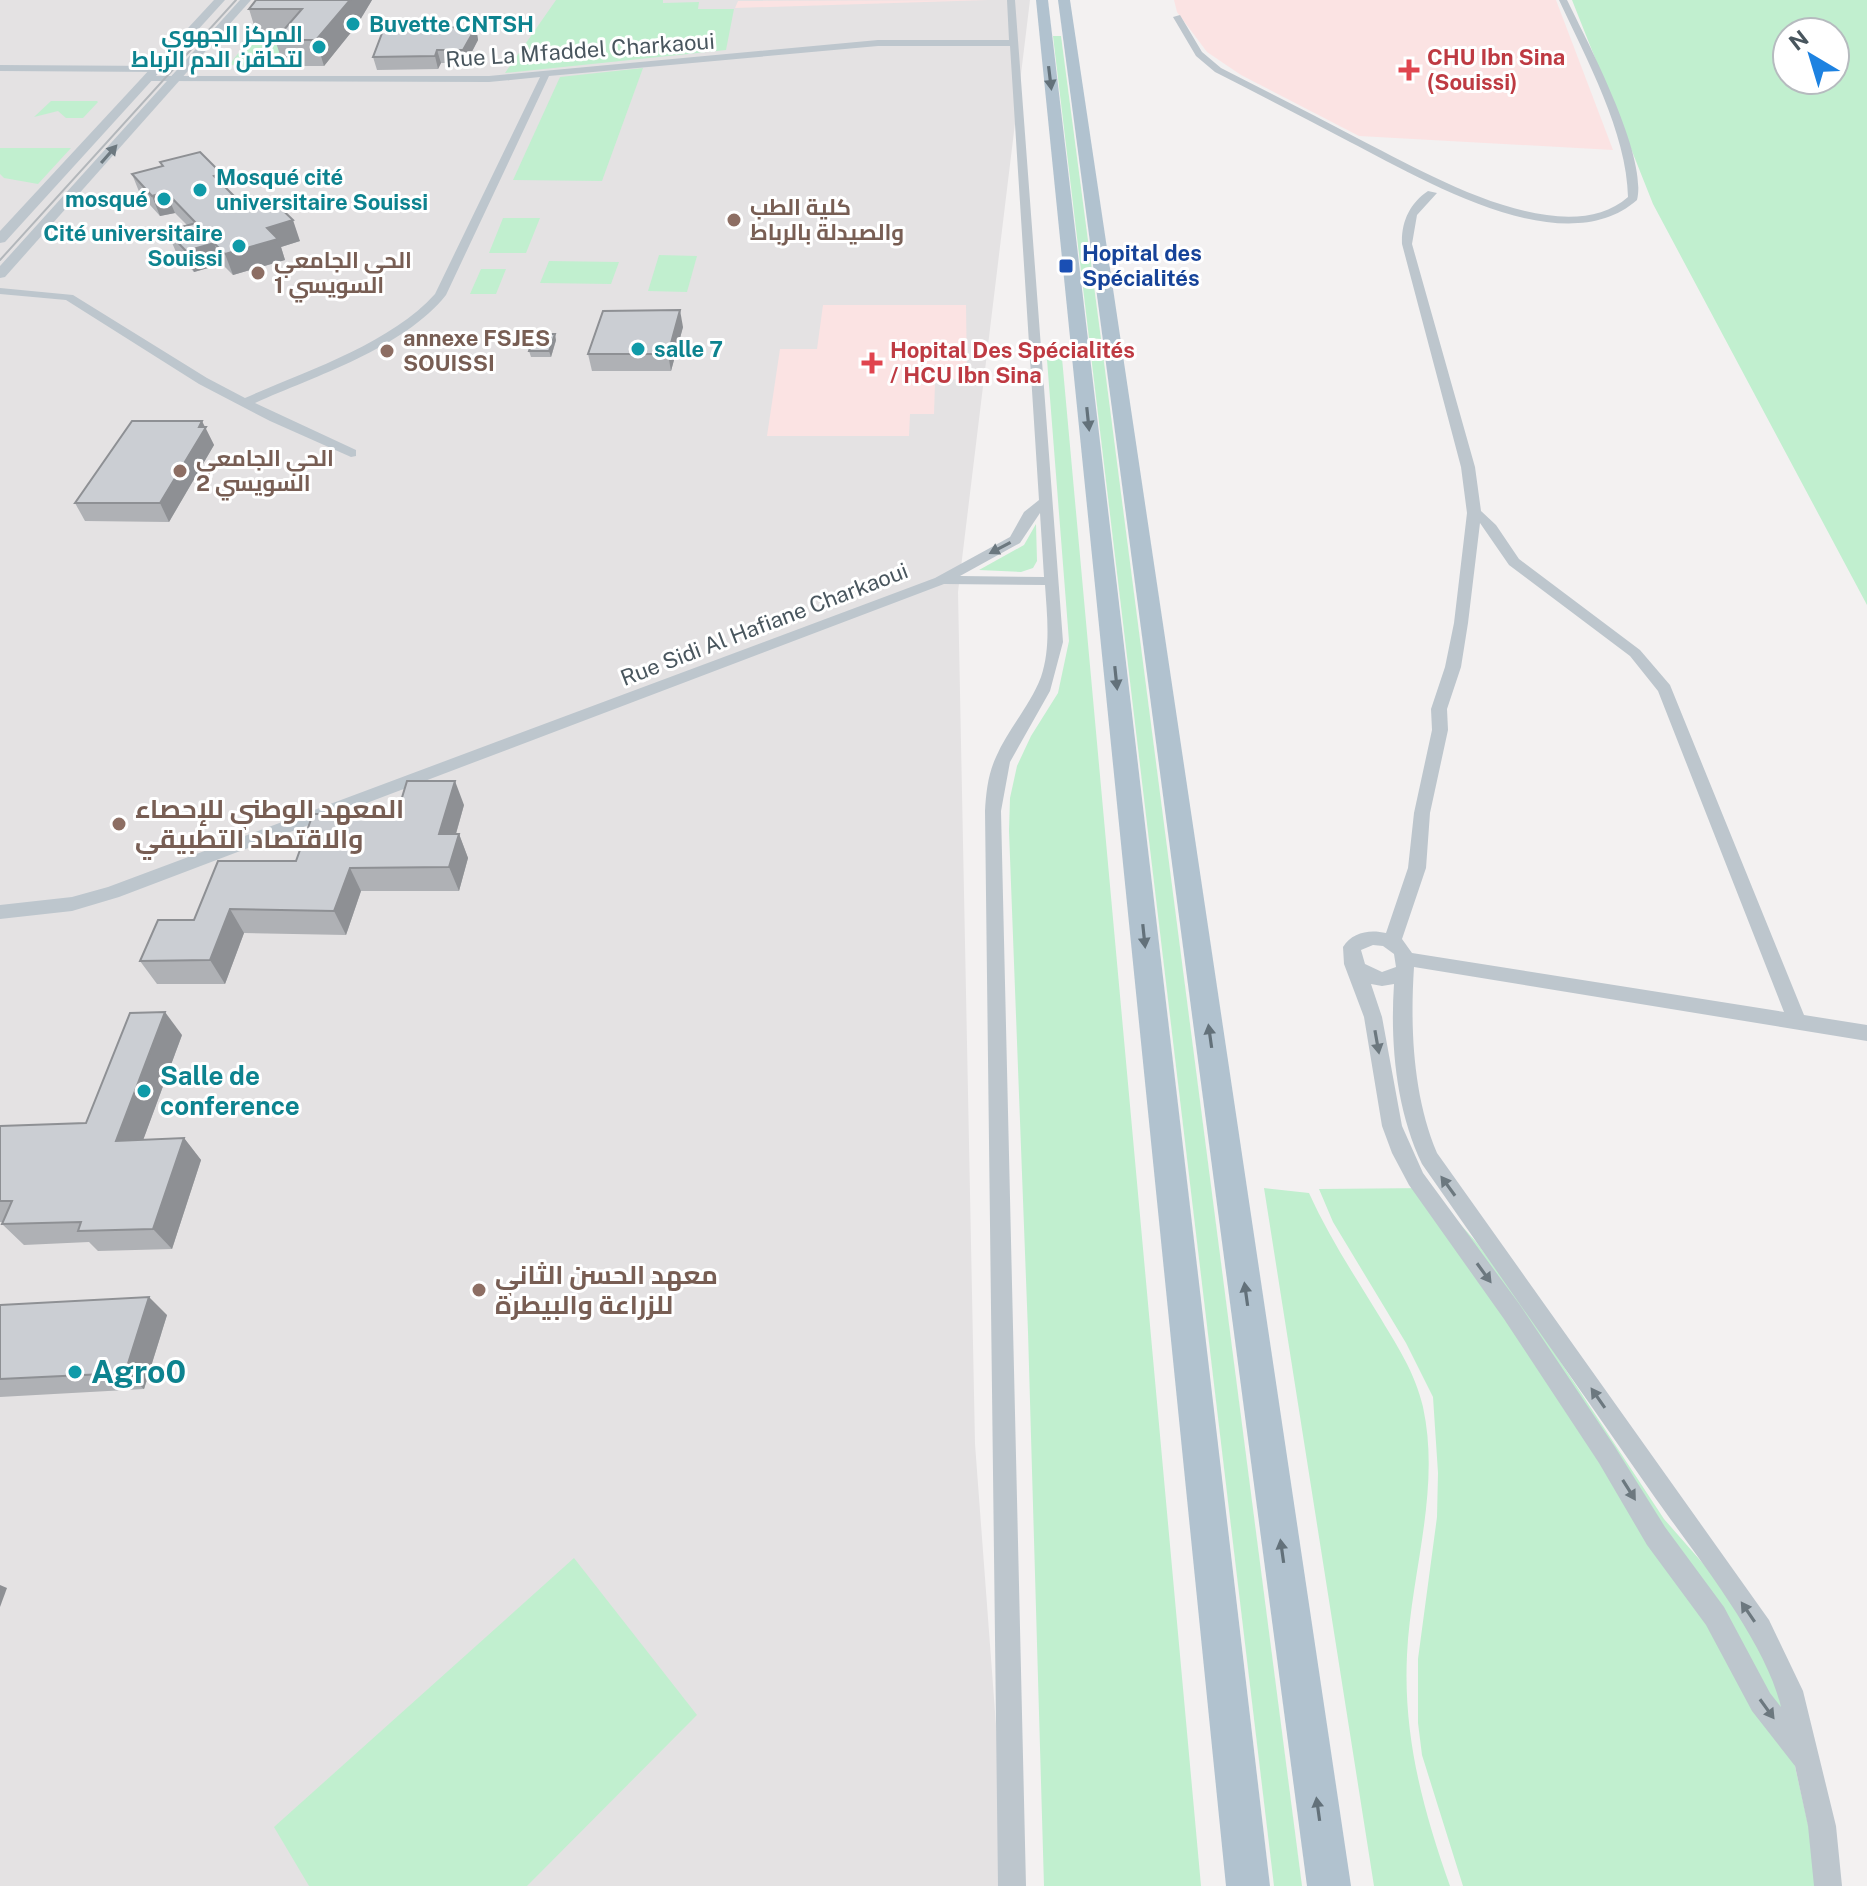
<svg xmlns="http://www.w3.org/2000/svg" width="1867" height="1886" font-family="'Public Sans',Cairo,sans-serif">
  <style>
    .education { fill: #e4e2e3 }
    .medical { fill: #fbe3e3 }
    .green { fill: #c1efcf; fill-rule: evenodd }
    .lines { fill: none; stroke-linecap: round; stroke-linejoin: round }
    .minor { fill: #bdc6cd; fill-rule: evenodd }
    .tertiary { fill: #bdc6cd; fill-rule: evenodd }
    .primary { fill: #b1c2cf; fill-rule: evenodd }
    .tram { stroke: #b3b7bb; stroke-width: 2 }
    .wall { fill: #afb1b5 }
    .shaded-wall { fill: #8e9094 }
    .building { fill: #cbced3; stroke: #8e9094; stroke-width: 2 }
    .oneway { fill: #63717a }
    .oneway2 { fill: #6c787f }
    .culture-dot { fill: #0f9aa8; stroke: #fff; stroke-width: 3 }
    .health-dot { fill: #e0444e; stroke: #fff; stroke-width: 3 }
    .education-dot { fill: #8d6e63; stroke: #fff; stroke-width: 3 }
    .transit-dot { fill: #1a4fb4; stroke: #fff; stroke-width: 3 }
    .labels { text-anchor: middle; stroke-width: 6; stroke-linejoin: round; paint-order: stroke }
    .far-culture-label { font-size: 22px; font-weight: bold; fill: #0d838f; stroke: #fff; text-anchor: start }
    .far-street-label { font-size: 22px; fill: #49565e; stroke: #fff }
    .far-health-label { font-size: 22px; font-weight: bold; fill: #be3a42; stroke: #fff; text-anchor: start }
    .far-education-label { font-size: 22px; font-weight: bold; fill: #785e54; stroke: #fff; text-anchor: start }
    .far-transit-label { font-size: 22px; font-weight: bold; fill: #164399; stroke: #fff; text-anchor: start }
    .education-label { font-size: 26px; font-weight: bold; fill: #785e54; stroke: #fff; text-anchor: start }
    .culture-label { font-size: 26px; font-weight: bold; fill: #0d838f; stroke: #fff; text-anchor: start }
    .near-culture-label { font-size: 32px; font-weight: bold; fill: #0d838f; stroke: #fff; text-anchor: start }
  </style>
  <rect width="100%" height="100%" fill="#f3f1f1"/>
  <path class="education" d="M0 0H1030L958 592 975 1444 1008 1886H0Z"/>
  <g class="medical">
    <path d="M988 0 735 8 738 1H674Z"/>
    <path d="M1174 0H1556L1613 150 1359 136 1241 75 1207 52 1177 12Z"/>
    <path d="M823 305H966L967 377 935 383 934 414H910L909 436H767L780 349H817Z"/>
  </g>
  <g class="green">
    <path d="M324 0 271 67 229 65 252 36H284Z"/>
    <path d="M556 0H663V3L699 2 698 9H734L726 50 505 73Z"/>
    <path d="M1572 0H1867V605L1653 204ZM1787 32H1835V80H1787Z"/>
    <path d="M1053 36H1061L1101 339 1089 338Z"/>
    <path d="M643 68 602 181 513 180 560 77Z"/>
    <path d="M51 101H97L98 102 83 118H66L58 111 34 117Z"/>
    <path d="M0 148H71L38 184 4 178 0 174Z"/>
    <path d="M503 218H540L526 253H489Z"/>
    <path d="M659 255 697 256 687 292 648 291Z"/>
    <path d="M549 261 619 262 611 284 540 283Z"/>
    <path d="M481 269H506L496 294H470Z"/>
    <path d="M1046 347H1061L1201 1886H1044L1028 1332 1009 831 1010 798 1017 766 1031 736 1058 693 1069 641Z"/>
    <path d="M1090 347H1102L1302 1886H1274Z"/>
    <path d="M1036 524 1037 561 1033 568 1021 572 979 570 1024 545Z"/>
    <path d="M1264 1188 1309 1193C1328 1235 1354 1275 1378 1314 1396 1344 1415 1372 1423 1407 1441 1490 1411 1572 1407 1655 1403 1736 1423 1810 1450 1886H1374Z"/>
    <path d="M1428 1188 1477 1243 1531 1317 1664 1519 1728 1592 1776 1682 1822 1886H1463L1422 1755 1418 1723V1659L1437 1517 1438 1473 1433 1397 1406 1343 1333 1222 1319 1189Z"/>
    <path d="M574 1558 697 1715 527 1886H309L274 1827Z"/>
  </g>
  <g class="lines">
    <g class="minor">
      <path d="M1007 0H1015L1063 642 1050 691 1010 762 1001 811 1026 1886H998L985 811C986 793 988 774 996 757 1008 729 1030 706 1041 677 1051 647 1047 616 1045 585L944 584 119 897 72 911 0 919V905L72 897 108 887 935 578 1010 537 1024 512 1039 500 1010 46H878L549 76 446 295C404 348 315 376 255 403L356 450V456L351 457 270 421 199 384 66 300 0 294V288L73 295 207 378 245 398C306 371 390 344 435 294L540 77 489 82 148 81 145 76H489L878 40H1009ZM1040 513 1044 577 960 576 1020 543Z"/>
      <path d="M1559 0H1567C1588 43 1648 156 1637 200 1563 265 1421 178 1350 142 1305 118 1260 95 1215 72L1196 56 1173 17 1180 15 1202 52 1221 68C1266 91 1312 114 1357 138 1421 170 1562 255 1628 197 1627 133 1586 58 1559 0Z"/>
      <path d="M0 65 161 66 165 69 161 72 0 71Z"/>
      <path d="M1428 191 1437 193 1417 215 1412 244 1475 467 1481 511 1496 525 1519 559 1640 650 1670 685 1804 1015 1867 1025V1041L1414 967C1410 1028 1413 1096 1437 1153L1769 1620 1803 1691 1836 1826 1842 1886H1814L1808 1826 1795 1766 1752 1711 1706 1625 1647 1545 1599 1463 1504 1319 1409 1185 1392 1153 1382 1126 1364 1017 1344 964 1343 947C1352 932 1370 929 1386 933L1408 868 1414 813 1432 730 1431 709 1445 667 1454 623 1467 513 1461 467 1402 244C1401 222 1410 203 1428 191ZM1480 523 1509 565 1630 656 1658 691 1784 1012 1412 953 1402 939 1426 868 1430 813 1448 730 1447 709 1461 667 1468 623ZM1373 945 1383 946 1394 954 1396 967 1382 972 1365 964 1361 950ZM1371 984 1382 986 1394 984C1390 1043 1396 1110 1422 1164 1500 1276 1578 1387 1656 1499 1695 1554 1766 1642 1781 1707L1770 1693 1724 1607 1665 1527 1615 1447 1520 1305 1423 1173 1402 1126 1382 1017Z"/>
    </g>
    <g class="tertiary">
      <path d="M214 0H225L5 242 0 243V231Z"/>
      <path d="M240 0H251L5 277 0 278V266Z"/>
    </g>
    <g class="primary">
      <path d="M1036 0H1048L1270 1886H1226Z"/>
      <path d="M1058 0H1070L1351 1886H1307Z"/>
    </g>
    <path class="tram" d="M0 260 236 0"/>
  </g>
  <g class="wall">
    <path d="M256 0H372L357 25 324 66H284L275 40 280 35H257L249 9Z"/>
    <path d="M476 27 478 40 466 63H441L438 69 377 70 373 57Z"/>
    <path d="M160 162 222 174 227 189 247 209 300 241 281 247 285 260 233 275 222 264 194 272 176 252 167 231 187 225 175 213 160 216 140 194 132 174 162 166Z"/>
    <path d="M683 327 671 371H592L588 354Z"/>
    <path d="M556 340 551 357H531L529 351Z"/>
    <path d="M205 427 214 445 169 522 85 521 75 503Z"/>
    <path d="M464 805 456 834H459L468 858 459 891H361L346 935 244 933 225 984H157L140 961 194 920 296 861 397 814Z"/>
    <path d="M182 1035 143 1140 184 1138 201 1160 172 1249 98 1251 89 1242 24 1245 2 1224 3 1222H0V1126L86 1123Z"/>
    <path d="M0 1305 167 1315 144 1389 0 1397Z"/>
  </g>
  <g class="shaded-wall">
    <path d="M350 0H372L357 25 324 66 316 40Z"/>
    <path d="M476 27 478 40 466 63 463 50Z"/>
    <path d="M437 50 441 63 438 69 435 56Z"/>
    <path d="M222 174 229 195 214 176Z"/>
    <path d="M166 192 175 213 160 216 152 196Z"/>
    <path d="M293 220 300 241 281 247 285 260 233 275 225 254 267 228Z"/>
    <path d="M214 243 222 264 194 272 186 251Z"/>
    <path d="M680 310 683 327 671 371 668 354Z"/>
    <path d="M555 334 556 340 551 357 549 351Z"/>
    <path d="M202 421 214 445 169 522 160 503Z"/>
    <path d="M455 781 464 805 449 858 439 834Z"/>
    <path d="M459 834 468 858 459 891 449 867Z"/>
    <path d="M350 868 361 891 346 935 334 911Z"/>
    <path d="M230 909 244 933 225 984 210 960Z"/>
    <path d="M165 1012 182 1035 135 1162 116 1141Z"/>
    <path d="M184 1138 201 1160 172 1249 153 1229Z"/>
    <path d="M149 1297 167 1315 144 1389 125 1373Z"/>
    <path d="M0 1585 7 1588 0 1607Z"/>
  </g>
  <g class="building">
    <path d="M256 0H350L316 40H275L302 9H249Z"/>
    <path d="M476 27 463 50H437L435 56 373 57 384 28Z"/>
    <path d="M200 152 222 174 214 176 247 209 273 201 293 220 267 228 278 239 225 254 214 243 186 251 167 231 196 223 166 192 152 196 132 174 163 166 160 162Z"/>
    <path d="M680 310 668 354H588L603 311Z"/>
    <path d="M535 334H555L549 351H529Z"/>
    <path d="M132 421H202L199 427H206L160 503H75Z"/>
    <path d="M407 781H455L439 834H459L449 867 350 868 334 911 230 909 210 960 140 961 158 920H194L218 861H296L313 814H397Z"/>
    <path d="M165 1012 116 1141 184 1138 153 1229 78 1231 81 1222 2 1224 12 1201H0V1126L86 1123 130 1013Z"/>
    <path d="M149 1297 125 1373 0 1379V1305Z"/>
  </g>
  <defs><path id="oneway-solid" d="M-6-.8H1V-3.2L6.5 0L1 3.2V.8H-6Z" transform="scale(2)"/></defs>
  <g class="oneway">
    <use href="#oneway-solid" transform="translate(1050 78) rotate(83)"/>
    <use href="#oneway-solid" transform="translate(1088 419) rotate(84)"/>
    <use href="#oneway-solid" transform="translate(1116 678) rotate(84)"/>
    <use href="#oneway-solid" transform="translate(1144 936) rotate(84)"/>
    <use href="#oneway-solid" transform="translate(1210 1036) rotate(-98)"/>
    <use href="#oneway-solid" transform="translate(1246 1294) rotate(-98)"/>
    <use href="#oneway-solid" transform="translate(1282 1551) rotate(-98)"/>
    <use href="#oneway-solid" transform="translate(1318 1809) rotate(-98)"/>
  </g>
  <g class="oneway2">
    <use href="#oneway-solid" transform="translate(109 154) rotate(-49)"/>
    <use href="#oneway-solid" transform="translate(1000 548) rotate(152)"/>
    <use href="#oneway-solid" transform="translate(1377 1042) rotate(80)"/>
    <use href="#oneway-solid" transform="translate(1448 1186) rotate(-126)"/>
    <use href="#oneway-solid" transform="translate(1484 1273) rotate(54)"/>
    <use href="#oneway-solid" transform="translate(1598 1398) rotate(-125)"/>
    <use href="#oneway-solid" transform="translate(1629 1490) rotate(58)"/>
    <use href="#oneway-solid" transform="translate(1748 1612) rotate(-124)"/>
    <use href="#oneway-solid" transform="translate(1767 1709) rotate(54)"/>
  </g>
  <g class="culture-dot">
    <circle cx="353" cy="24" r="8"/>
    <circle cx="319" cy="47" r="8"/>
    <circle cx="200" cy="190" r="8"/>
    <circle cx="164" cy="199" r="8"/>
    <circle cx="239" cy="246" r="8"/>
    <circle cx="638" cy="349" r="8"/>
    <circle cx="144" cy="1091" r="8"/>
    <circle cx="75" cy="1372" r="8"/>
  </g>
  <g class="health-dot">
    <path d="M1405 58h8v8h8v8h-8v8h-8v-8h-8v-8h8z"/>
    <path d="M868 351h8v8h8v8h-8v8h-8v-8h-8v-8h8z"/>
  </g>
  <g class="education-dot">
    <circle cx="734" cy="220" r="8"/>
    <circle cx="258" cy="273" r="8"/>
    <circle cx="387" cy="351" r="8"/>
    <circle cx="180" cy="471" r="8"/>
    <circle cx="119" cy="824" r="8"/>
    <circle cx="479" cy="1290" r="8"/>
  </g>
  <rect class="transit-dot" x="1058" y="258" width="16" height="16" rx="4"/>
  <g class="labels">
    <g class="far-culture-label">
      <text x="369" y="32">Buvette CNTSH</text>
      <text x="303" y="42" text-anchor="end">المركز الجهوي<tspan x="303" dy="25">لتحاقن الدم الرباط</tspan></text>
      <text x="216" y="185">Mosqué cité<tspan x="216" dy="25">universitaire Souissi</tspan></text>
      <text x="148" y="207" text-anchor="end">mosqué</text>
      <text x="223" y="241" text-anchor="end">Cité universitaire<tspan x="223" dy="25">Souissi</tspan></text>
      <text x="654" y="357">salle 7</text>
    </g>
    <g class="far-street-label">
      <text transform="translate(580 50) rotate(-4)" y="8">Rue La Mfaddel Charkaoui</text>
      <text transform="translate(764 624) rotate(-21)" y="8">Rue Sidi Al Hafiane Charkaoui</text>
    </g>
    <g class="far-health-label">
      <text x="1427" y="65">CHU Ibn Sina<tspan x="1427" dy="25">(Souissi)</tspan></text>
      <text x="890" y="358">Hopital Des Spécialités<tspan x="890" dy="25">/ HCU Ibn Sina</tspan></text>
    </g>
    <g class="far-education-label">
      <text x="750" y="215">كلية الطب<tspan x="750" dy="25">والصيدلة بالرباط</tspan></text>
      <text x="274" y="268">الحي الجامعي<tspan x="274" dy="25">السويسي 1</tspan></text>
      <text x="403" y="346">annexe FSJES<tspan x="403" dy="25">SOUISSI</tspan></text>
      <text x="196" y="466">الحي الجامعي<tspan x="196" dy="25">السويسي 2</tspan></text>
    </g>
    <g class="far-transit-label">
      <text x="1082" y="261">Hopital des<tspan x="1082" dy="25">Spécialités</tspan></text>
    </g>
    <g class="education-label">
      <text x="135" y="818">المعهد الوطني للإحصاء<tspan x="135" dy="30">والاقتصاد التطبيقي</tspan></text>
      <text x="495" y="1284">معهد الحسن الثاني<tspan x="495" dy="30">للزراعة والبيطرة</tspan></text>
    </g>
    <g class="culture-label">
      <text x="160" y="1085">Salle de<tspan x="160" dy="30">conference</tspan></text>
    </g>
    <g class="near-culture-label">
      <text x="91" y="1383">Agro0</text>
    </g>
  </g>
  <g transform="translate(1811 56) rotate(322)"><circle r="38" fill="#ffffff" stroke="#b6bbbf" stroke-width="2"/>
  <path d="M0-6L14 30L0 20L-14 30Z" fill="#1d82e1"/>
  <text y="-12" font-size="22" font-weight="bold" text-anchor="middle" fill="#49565e">N</text>
  </g>
</svg>
